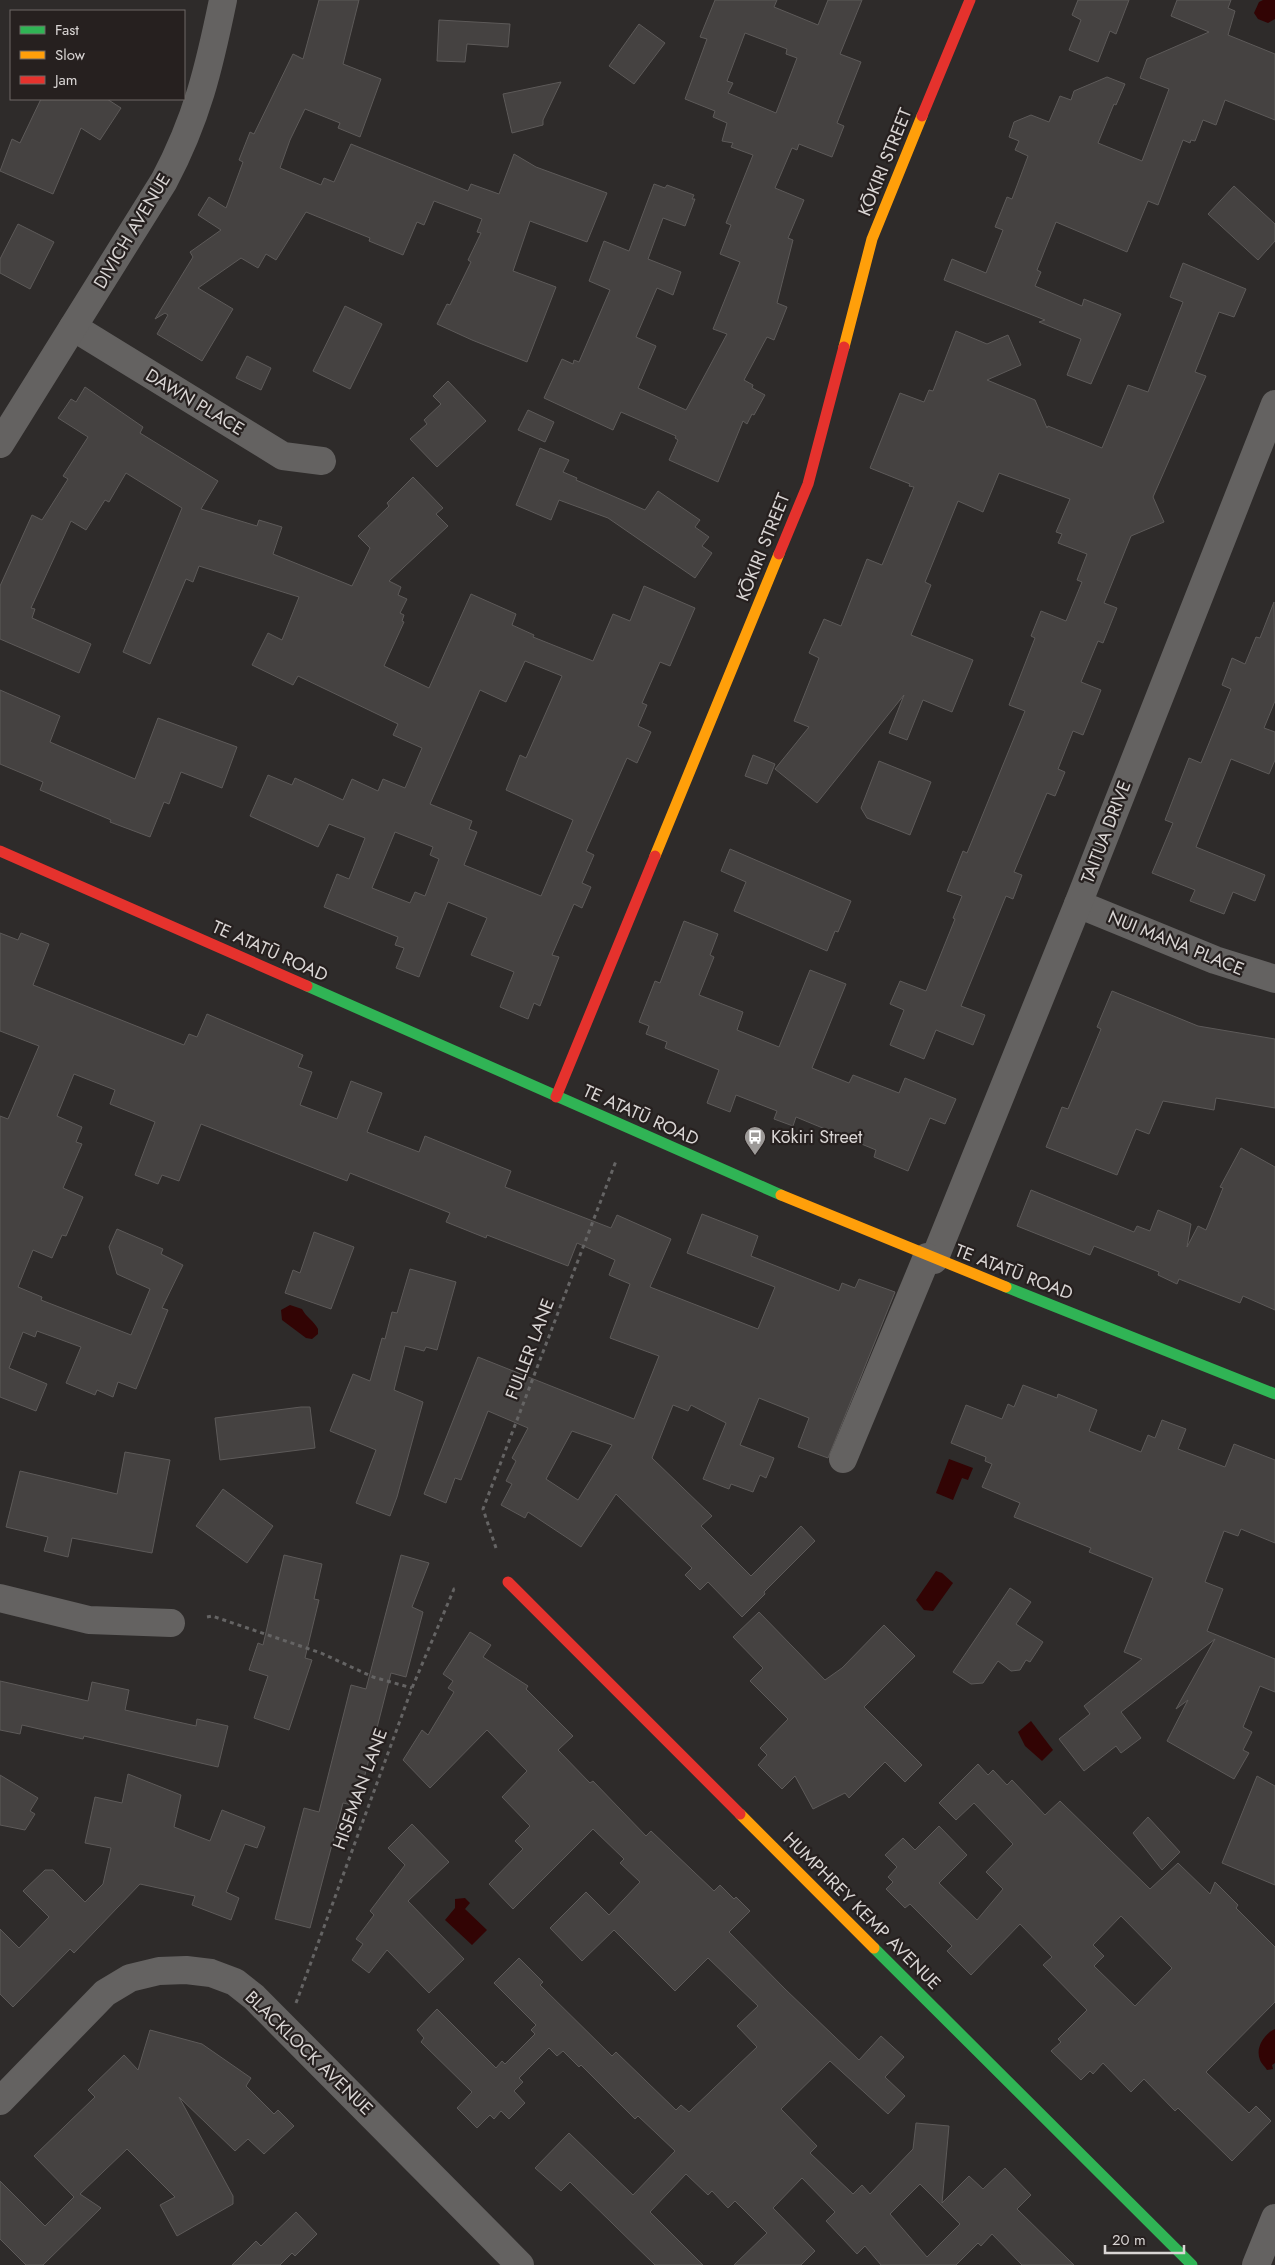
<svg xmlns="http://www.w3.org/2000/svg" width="1275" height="2265" font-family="Jost,sans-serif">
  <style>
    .water { fill: #320404 }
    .building { fill: #454241; stroke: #5d5a59; fill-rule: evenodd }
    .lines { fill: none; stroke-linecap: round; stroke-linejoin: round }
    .path { stroke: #656464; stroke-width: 3; stroke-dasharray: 4 4; stroke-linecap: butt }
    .street { stroke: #646261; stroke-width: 28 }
    .fast { stroke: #30b455; stroke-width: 11 }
    .slow { stroke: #ff9f0a; stroke-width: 11 }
    .jam { stroke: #e5322d; stroke-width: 11 }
    .labels { text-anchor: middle; stroke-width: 4.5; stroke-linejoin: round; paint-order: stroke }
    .street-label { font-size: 18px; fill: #d9d5d4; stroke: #26201f }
    .poi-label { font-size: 18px; fill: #d9d5d4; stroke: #26201f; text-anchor: start }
  </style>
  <rect width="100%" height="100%" fill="#2e2b2a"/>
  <g class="water">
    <path d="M1263 0H1275V19L1268 23 1258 19 1254 13 1259 2Z"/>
    <path d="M290 1305 302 1309C306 1317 314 1321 318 1329V1334L312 1339 306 1338 282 1320 281 1310Z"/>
    <path d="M949 1459 973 1468 968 1480 962 1478 953 1500 936 1493Z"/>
    <path d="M936 1571 942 1573 953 1583 933 1611 924 1610 916 1600Z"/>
    <path d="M1031 1721 1053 1750 1042 1761 1025 1746 1018 1732Z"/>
    <path d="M465 1898 470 1903 465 1909 487 1930 472 1945 445 1920 455 1908V1899Z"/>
    <path d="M1275 2029V2063L1272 2065 1273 2069 1267 2070C1265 2066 1262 2065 1260 2060 1255 2048 1264 2034 1275 2029Z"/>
  </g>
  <g class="building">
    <path d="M319 0H359L343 64 381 79 360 137 338 128 340 123 305 109 290 140 280 168 321 185 324 178 334 182 351 144 468 191 471 184 499 194 514 154 536 167 607 193 587 242 530 221 513 271 556 287 527 362 472 340 437 324 447 304 450 305 471 262 468 260 481 233 477 232 482 219 434 201 424 225 417 222 403 255 369 241 370 238 306 212 276 260 266 254 258 268 241 258 198 288 233 309 202 361 157 334 168 315 165 313 155 319 193 257 190 252 221 230 198 215 209 197 226 208 243 162 239 160 250 132 254 134 293 54 303 59Z"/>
    <path d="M715 0H777L774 7 818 25 828 0H862L840 54 861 62 837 123 844 126 832 157 799 144 797 150 792 148 775 188 804 200 788 238 793 240 777 303 787 307 774 340 767 337 744 380 753 385 752 388 765 395 754 415 752 414 747 424 743 421 718 482 669 460 678 440 675 438 676 436 621 412 613 430 544 398 562 359 573 364 574 360 579 362 610 290 589 281 604 241 629 251 654 184 665 188 667 185 694 195 692 199H695L685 226 663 218 648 259 681 272 673 295 657 288 636 337 656 346 638 388 686 410 727 334 713 329 740 262 720 254 731 225 726 223 753 155 731 147 733 143 722 141 727 123 713 117 715 111 685 99 707 39 700 37ZM745 33 787 49 786 54 797 58 776 113 728 93 733 83 727 81Z"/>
    <path d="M1078 0H1129L1116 34 1110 31 1098 62 1069 50 1081 20 1072 15Z"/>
    <path d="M1177 0H1231L1228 8 1235 11 1228 35 1275 54V120L1225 100 1216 125 1203 120 1195 141 1191 140 1190 143 1183 140 1158 205 1148 201 1127 252 1056 222 1037 270 1041 272 1035 286 1082 306 1084 299 1121 314 1091 384 1067 375 1081 339 1039 322 1045 320 944 280 952 259 986 273 1003 230 995 227 1007 197 1012 199 1028 156 1015 150 1019 141 1009 137 1014 122 1031 115 1049 122 1060 96 1071 100 1074 91 1107 77 1125 84 1116 105 1114 104 1098 143 1142 161 1169 89 1140 78 1147 59 1209 32 1171 16Z"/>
    <path d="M439 20 510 24 508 47 467 44 465 62 437 61Z"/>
    <path d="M639 24 665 43 634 84 609 66Z"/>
    <path d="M561 82 543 120V125L512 133 503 94Z"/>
    <path d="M41 99H107L121 108 100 140 81 128 53 194 0 171 12 139 20 143Z"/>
    <path d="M1234 186 1275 224V241L1258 260 1208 214Z"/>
    <path d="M18 224 54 242 30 289 0 273V259Z"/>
    <path d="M1183 263 1246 289 1234 317 1219 312 1195 372 1206 376 1153 497 1164 522 1131 536 1104 603 1117 608 1103 643 1098 641 1081 682 1101 690 1083 735 1073 731 1058 769 1065 772 1055 796 1047 793 1014 872 1022 875 1013 899 1006 896 961 1006 985 1015 973 1045 936 1030 924 1059 890 1045 904 1010 890 1004 900 981 926 991 955 919 953 918 962 896 947 891 963 851 967 853 1025 711 1009 705 1035 638 1031 636 1041 611 1066 621 1082 582 1077 580 1087 554 1058 543 1062 534 1056 532 1070 499 999 473 983 512 958 501 925 582 931 585 911 635 973 660 952 712 923 700 907 740 889 733 904 695 817 803 775 769 809 727 794 721 819 658 809 653 824 619 841 626 867 559 882 565 914 487 909 486 910 484 870 468 900 393 924 402 929 390 933 391 956 331 987 344 1008 335 1021 365 987 380 1035 400 1047 428 1048 426 1102 448 1128 385 1148 392 1183 302 1170 297Z"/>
    <path d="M345 306 382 324 350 389 313 371Z"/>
    <path d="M247 356 271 368 261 390 236 378Z"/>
    <path d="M448 381 486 421 437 467 410 439 427 424 424 420 441 404 433 396Z"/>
    <path d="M85 387 143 427 140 433 218 481 201 509 257 526 259 520 282 527 273 554 352 586 370 548 358 536 389 506 387 503 413 477 443 508 436 514 448 526 389 581 401 587 398 595 407 599 400 613 404 615 402 621 404 622 384 666 429 688 471 594 516 614 512 625 534 635 533 637 593 661 613 614 630 621 644 586 695 608 670 666 660 662 642 703 647 705 638 726 651 732 637 763 627 758 586 851 594 855 582 883 591 887 582 908 574 904 552 955 559 957 540 1006 534 1003 528 1019 500 1007 514 972 471 955 487 918 448 902 419 977 396 968 404 948 395 945 398 937 324 907 337 874 349 879 365 838 329 824 318 847 250 816 268 775 292 785 295 778 343 800 352 779 378 791 383 779 405 788 422 748 393 735 398 724 298 676 293 685 252 665 268 633 282 640 299 597 199 566 193 582 186 579 150 664 123 652 182 508 126 473 109 502 105 500 86 530 71 521 31 608 35 609 32 618 91 644 79 673 0 639V586L32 515 42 520 68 479 63 476 88 437 58 418 71 399 76 402ZM525 661 562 676 526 758 520 755 506 790 573 820 541 896 464 865 477 832 469 829 472 821 430 804 480 690 506 702ZM395 832 433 847 430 855 439 859 425 896 415 892 410 903 372 888Z"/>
    <path d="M528 410 554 422 545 442 518 430Z"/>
    <path d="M540 448 569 460 563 472 577 478 576 480 645 510 658 491 700 520 695 527 709 537 702 546 712 553 695 578 608 518 559 500 551 520 516 505Z"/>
    <path d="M1274 602 1275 701 1264 728 1275 732V760L1269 774 1231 759 1196 847 1265 875 1255 901 1233 892 1224 914 1190 901 1195 890 1152 873 1173 823 1165 820 1189 758 1201 763 1231 689 1222 685 1232 658 1245 664 1256 637 1260 638Z"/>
    <path d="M0 690 60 716 50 742 135 779 158 718 237 747 222 788 181 772 169 804 164 802 150 837 110 822 111 820 40 790 43 782 0 764Z"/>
    <path d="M753 755 775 764 767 784 745 776Z"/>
    <path d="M879 761 931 782 910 835 867 818 861 808Z"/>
    <path d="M730 849 851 901 838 932 835 931 827 951 734 911 746 882 721 871Z"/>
    <path d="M684 921 718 934 710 955 714 957 699 995 743 1012 737 1030 779 1047 810 970 846 984 812 1068 849 1083 853 1075 899 1093 905 1078 956 1099 945 1124 930 1118 908 1171 874 1157 876 1150 796 1117 793 1126 774 1119 777 1111 736 1095 730 1112 707 1103 719 1070 665 1048 667 1042 646 1034 649 1026 639 1022 655 981 660 983Z"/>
    <path d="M0 933 18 940 21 933 49 944 33 985 184 1045 189 1034 197 1037 207 1014 303 1055 298 1067 312 1072 300 1105 337 1119 351 1081 382 1093 367 1132 419 1152 425 1136 511 1171 505 1187 611 1228 617 1215 671 1239 650 1287 758 1329 775 1287 687 1253 702 1214 758 1236 751 1256 839 1291 842 1283 855 1288 859 1279 895 1292 828 1458 798 1447 809 1418 759 1398 740 1445 774 1458 766 1478 760 1475 753 1492 731 1484 729 1489 703 1479 726 1423 691 1405 688 1411 673 1405 652 1458 712 1516 701 1526 751 1576 801 1526 815 1541 764 1592 765 1594 742 1617 708 1582 700 1590 685 1575 692 1568 616 1494 581 1547 528 1512 525 1518 501 1505 512 1484 506 1481 516 1461 512 1458 528 1428 488 1411 461 1480 455 1478 446 1503 424 1494 478 1357 634 1419 659 1356 610 1338 630 1284 609 1275 615 1260 577 1243 568 1266 487 1235 486 1238 446 1222 450 1213 350 1173 347 1181 201 1124 179 1181 162 1175 158 1184 135 1175 155 1122 110 1104 115 1090 74 1074 57 1116 82 1127 76 1142 82 1144 63 1188 83 1197 66 1236 62 1235 52 1258 33 1250 18 1287 42 1297 41 1300 131 1335 150 1289 117 1274 109 1247 117 1229 163 1249 161 1254 183 1265 162 1308 168 1310 136 1389 118 1382 113 1397 97 1390 95 1395 66 1383 81 1347 37 1331 35 1337 23 1332 9 1368 47 1384 36 1411 0 1397V1116L8 1119 39 1046 0 1031ZM572 1431 612 1445 578 1500 546 1479Z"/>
    <path d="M1112 991 1198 1026 1275 1039V1108L1216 1098 1214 1110 1163 1101 1149 1134 1136 1129 1117 1175 1046 1147 1062 1107 1068 1109 1101 1029 1097 1027Z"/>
    <path d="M1241 1148 1275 1167V1310L1243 1296 1240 1303 1179 1279 1177 1284 1158 1275 1159 1272 1094 1246 1090 1255 1017 1226 1031 1190 1134 1232 1137 1226 1150 1231 1158 1210 1191 1224 1187 1247 1198 1226 1206 1230 1223 1188 1220 1187Z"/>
    <path d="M314 1232 354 1247 331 1309 285 1293 293 1270 300 1273Z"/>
    <path d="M410 1269 456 1282 437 1350 426 1347 424 1351 405 1346 394 1390 423 1402 397 1497 390 1516 356 1503 376 1450 330 1431 353 1374 370 1381 382 1338 385 1339 392 1312 397 1313Z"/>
    <path d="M1023 1385 1057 1398 1058 1394 1097 1410 1089 1431 1141 1452 1148 1435 1155 1438 1162 1420 1186 1429 1178 1449 1225 1467 1234 1444 1275 1460V1543L1241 1529 1238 1536 1224 1531 1205 1582 1223 1589 1207 1631 1275 1659V1692L1260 1686 1243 1727 1252 1732 1243 1750 1249 1753 1234 1779 1167 1741 1188 1700 1176 1709 1215 1639 1121 1712 1141 1738 1121 1753 1116 1746 1084 1771 1059 1739 1090 1714 1084 1706 1142 1659 1124 1652 1153 1578 1089 1552 1091 1548 1014 1517 1020 1503 982 1487 992 1464 985 1461 986 1457 951 1443 966 1405 1002 1419 1008 1404 1014 1407Z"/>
    <path d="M301 1407H310L315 1448 220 1460 215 1418Z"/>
    <path d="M125 1452 170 1460 152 1553 72 1538 68 1557 44 1551 48 1537 6 1527 20 1471 117 1494Z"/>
    <path d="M223 1489 273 1526 247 1563 196 1526Z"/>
    <path d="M284 1555 322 1564 314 1599 319 1600 305 1658 312 1660 289 1730 254 1718 268 1676 249 1670 258 1643 263 1645Z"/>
    <path d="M401 1555 429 1563 412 1607 423 1612 406 1677 391 1673 357 1806 343 1803 310 1928 275 1919 304 1808 319 1812 351 1685 366 1689Z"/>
    <path d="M1010 1588 1031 1602 1016 1624 1043 1642 1030 1662 1026 1660 1020 1670 1011 1671 998 1661 983 1683 971 1684 953 1672Z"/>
    <path d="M759 1612 825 1680 842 1668 884 1625 915 1656 864 1707 922 1765 905 1782 885 1762 849 1798 845 1793 813 1809 795 1776 782 1789 758 1765 767 1755 760 1748 788 1719 750 1681 763 1668 733 1637Z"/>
    <path d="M470 1632 491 1645 483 1657 528 1686 526 1689 573 1736 558 1750 590 1783 593 1781 646 1836 651 1831 714 1891 720 1885 734 1899 736 1897 750 1911 729 1932 785 1989 859 2060 881 2036 904 2057 885 2077 905 2096 888 2114 830 2061 781 2109 817 2146 810 2153 853 2194 862 2185 870 2194 913 2149 916 2123 949 2126 942 2203 969 2176 983 2189 1005 2168 1031 2195 1017 2209 1074 2265H1022L992 2234 981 2246 978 2243 956 2265H881L865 2246 857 2254 826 2221 835 2212 802 2178 773 2208 815 2251 801 2265H734L767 2233 735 2201 728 2208 712 2191 708 2195 686 2174 650 2212 703 2265H655L570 2182 561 2191 535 2168 569 2133 633 2195 675 2151 638 2116 635 2119 581 2065 579 2067 563 2051 557 2056 549 2048 519 2078 523 2082 514 2091 525 2103 509 2119 501 2111 494 2119 490 2115 477 2128 457 2108 472 2092 421 2042 424 2038 417 2030 437 2009 496 2068 502 2061 505 2064 535 2034 531 2030 536 2025 494 1983 519 1958 543 1982 540 1985 612 2056 616 2052 676 2110 681 2105 689 2112 757 2047 737 2026 758 2006 708 1958 675 1991 614 1930 582 1961 550 1928 586 1892 609 1915 640 1882 620 1863 624 1859 593 1829 513 1909 489 1884 523 1849 515 1841 530 1826 502 1797 527 1771 487 1730 430 1788 403 1760 422 1730 428 1735 454 1692 448 1688 453 1681 443 1674ZM920 2184 960 2224 927 2257 890 2214Z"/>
    <path d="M0 1681 88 1701 92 1682 129 1690 125 1710 196 1726 197 1719 228 1726 218 1767 84 1736 83 1739 22 1725 20 1734 0 1730Z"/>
    <path d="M978 1764 988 1775 993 1770 1007 1785 1012 1780 1045 1815 1060 1801 1150 1889 1178 1863 1210 1894 1215 1882 1238 1905 1236 1908 1275 1947V2002L1206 2072 1249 2113 1256 2106 1271 2121 1232 2161 1178 2108 1175 2111 1144 2079 1131 2092 1103 2063 1093 2074 1090 2071 1081 2080 1051 2051 1061 2042 1058 2039 1087 2010 1043 1965 1052 1957 1020 1924 971 1975 947 1951 952 1946 910 1904 905 1908 886 1889 893 1882 888 1877 897 1867 885 1855 903 1838 915 1850 939 1826 967 1855 939 1883 977 1920 1003 1889 986 1872 1013 1844 974 1803 956 1820 939 1803ZM1121 1916 1172 1968 1135 2006 1094 1966 1104 1956 1093 1945Z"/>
    <path d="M128 1774 181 1795 174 1827 210 1841 222 1810 265 1827 257 1848 245 1844 226 1892 239 1898 231 1920 192 1905 195 1896 140 1884 74 1953 70 1949 13 2007 0 1994V1929L19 1948 49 1917 23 1891 45 1870H53L85 1902 103 1884 111 1848 85 1843 95 1797 122 1803Z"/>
    <path d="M0 1775 38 1798 30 1811 35 1814 25 1830 0 1825Z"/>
    <path d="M1257 1776 1275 1786V1885L1222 1863Z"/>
    <path d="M1148 1817 1180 1852 1162 1870 1133 1833Z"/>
    <path d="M412 1824 449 1862 408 1901 464 1959 429 1993 387 1950 369 1973 352 1960 363 1944 356 1939 374 1915 370 1911 405 1865 388 1848Z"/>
    <path d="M150 2030 202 2044 251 2078 246 2086 274 2114 278 2110 294 2126 264 2154 248 2139 235 2151 179 2097 233 2196V2204L177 2236 160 2205 175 2197 127 2149 80 2194 101 2208 43 2265H26L0 2239V2181L45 2226 74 2197 34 2156 95 2097 88 2090 124 2055 138 2070Z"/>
    <path d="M296 2212 317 2234 295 2256 292 2253 280 2265H232L256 2241 261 2246Z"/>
  </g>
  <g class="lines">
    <g class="path">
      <path d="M496 1548 483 1509 616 1161"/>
      <path d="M207 1617 212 1616 321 1653 373 1677 412 1688"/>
      <path d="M296 2003 412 1688 454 1589 458 1588"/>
    </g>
    <g class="street">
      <path d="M73 327 283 456 322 461"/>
      <path d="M0 444 164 181C197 119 209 68 223 0"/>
      <path d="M1078 904 1215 960 1275 979"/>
      <path d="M934 1260 1078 904 1275 404"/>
      <path d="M843 1459 927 1257"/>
      <path d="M0 1598 89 1620 171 1623"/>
      <path d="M0 2101 105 1993 130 1978 159 1971 186 1970 211 1973 235 1982 254 1997 520 2265"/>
      <path d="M1256 2265 1275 2218"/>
    </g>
    <g class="fast">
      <path d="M307 986 781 1195"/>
      <path d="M1006 1287 1275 1394"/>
      <path d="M874 1948 1192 2265"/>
    </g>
    <g class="slow">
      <path d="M844 347 872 239 922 116"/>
      <path d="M655 856 779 554"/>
      <path d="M781 1195 1006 1287"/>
      <path d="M740 1814 874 1948"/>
    </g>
    <g class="jam">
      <path d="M922 116 970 0"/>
      <path d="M779 554 808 484 844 347"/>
      <path d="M0 851 307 986"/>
      <path d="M556 1097 655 856"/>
      <path d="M508 1582 740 1814"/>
    </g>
  </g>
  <defs>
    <g id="bus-pin" transform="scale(1.125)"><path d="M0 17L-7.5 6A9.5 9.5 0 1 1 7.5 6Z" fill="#9d9a98" stroke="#26201f"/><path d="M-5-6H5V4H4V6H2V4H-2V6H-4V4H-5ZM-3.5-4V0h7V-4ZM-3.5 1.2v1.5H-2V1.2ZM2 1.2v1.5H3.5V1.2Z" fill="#fff"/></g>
  </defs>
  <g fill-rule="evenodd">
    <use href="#bus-pin" x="755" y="1137"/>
  </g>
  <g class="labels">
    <g class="street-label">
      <text transform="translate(885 162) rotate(-68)" y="6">KŌKIRI STREET</text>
      <text transform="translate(132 231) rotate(-59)" y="6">DIVICH AVENUE</text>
      <text transform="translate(195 402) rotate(31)" y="6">DAWN PLACE</text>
      <text transform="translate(763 547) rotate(-68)" y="6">KŌKIRI STREET</text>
      <text transform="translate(1106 832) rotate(-69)" y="6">TAITUA DRIVE</text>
      <text transform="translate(1176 943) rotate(22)" y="6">NUI MANA PLACE</text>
      <text transform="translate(270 951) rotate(24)" y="6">TE ATATŪ ROAD</text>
      <text transform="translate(641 1115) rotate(24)" y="6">TE ATATŪ ROAD</text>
      <text transform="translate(1014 1272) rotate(21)" y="6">TE ATATŪ ROAD</text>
      <text transform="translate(530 1349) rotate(-69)" y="6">FULLER LANE</text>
      <text transform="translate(360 1789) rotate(-70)" y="6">HISEMAN LANE</text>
      <text transform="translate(862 1911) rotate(45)" y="6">HUMPHREY KEMP AVENUE</text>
      <text transform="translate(309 2053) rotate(44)" y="6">BLACKLOCK AVENUE</text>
    </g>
    <g class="poi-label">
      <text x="771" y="1143">Kōkiri Street</text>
    </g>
  </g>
  <rect x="10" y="10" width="175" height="90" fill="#26201f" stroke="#6e6867"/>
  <rect x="20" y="26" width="25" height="8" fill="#30b455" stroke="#6e6867"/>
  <text x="55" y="35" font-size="15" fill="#d9d5d4">Fast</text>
  <rect x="20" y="51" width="25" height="8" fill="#ff9f0a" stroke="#6e6867"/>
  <text x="55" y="60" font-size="15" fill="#d9d5d4">Slow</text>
  <rect x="20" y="76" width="25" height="8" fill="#e5322d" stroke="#6e6867"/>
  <text x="55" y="85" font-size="15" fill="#d9d5d4">Jam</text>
  <path d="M1105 2245v8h79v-8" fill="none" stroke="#d9d5d4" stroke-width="2.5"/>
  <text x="1112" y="2245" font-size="15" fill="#d9d5d4" stroke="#26201f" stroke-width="4" paint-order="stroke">20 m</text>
</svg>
